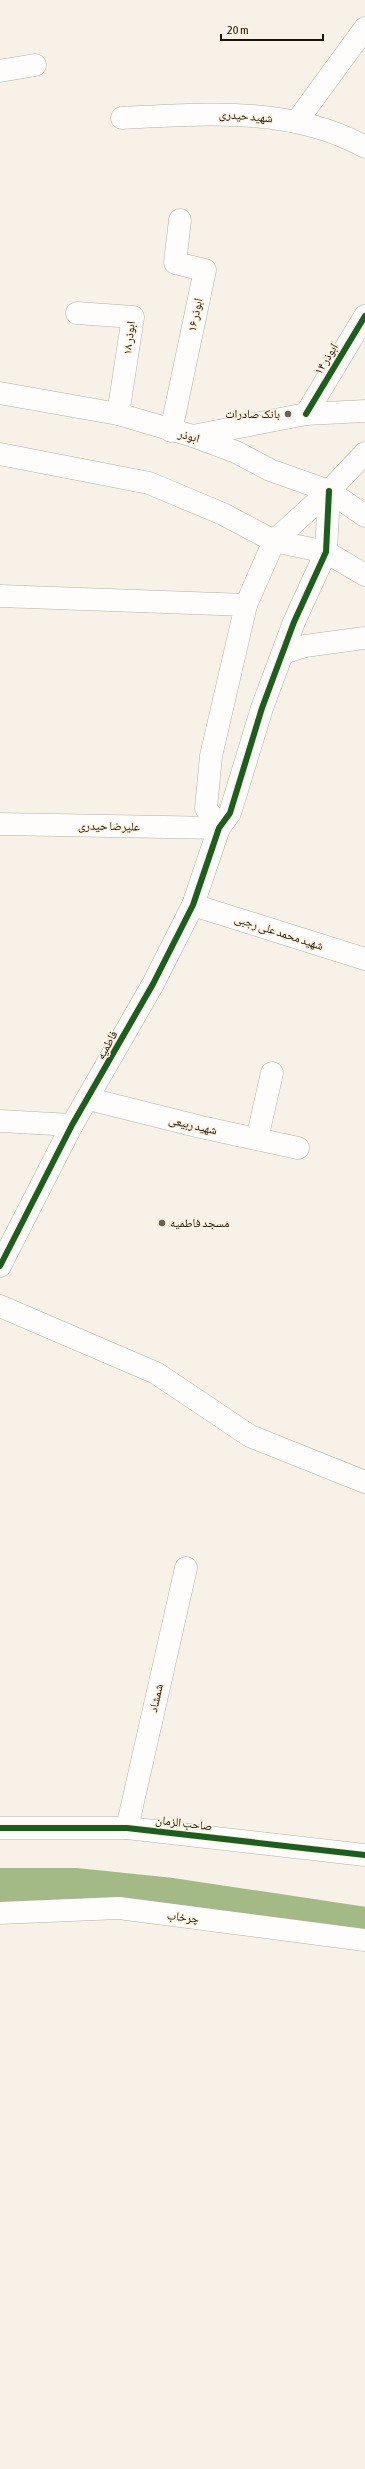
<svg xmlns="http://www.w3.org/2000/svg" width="365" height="2469" font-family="'Asap Condensed','Noto Naskh Arabic',sans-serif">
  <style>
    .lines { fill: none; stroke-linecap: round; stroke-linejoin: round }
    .canal { stroke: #a4ba86; stroke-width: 36 }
    .minor-casing { stroke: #b6b0a6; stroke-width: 23 }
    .major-casing { stroke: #b6b0a6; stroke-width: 23 }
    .minor { stroke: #fefdfb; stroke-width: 22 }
    .major { stroke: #fefdfb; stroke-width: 22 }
    .cycleway-casing { stroke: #fef2e0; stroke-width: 8 }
    .cycleway { stroke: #1b5e20; stroke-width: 6 }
    .poi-dot { fill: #676156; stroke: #fef2e0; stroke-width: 1.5 }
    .labels { text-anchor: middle; stroke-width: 3; stroke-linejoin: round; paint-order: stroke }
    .street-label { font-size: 12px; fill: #191308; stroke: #fef2e0 }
    .poi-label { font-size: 12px; fill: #191308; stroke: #fef2e0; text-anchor: end }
  </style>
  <rect width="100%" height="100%" fill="#f7f1e7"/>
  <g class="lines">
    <path class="canal" d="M0 1886H75L172 1896 365 1925"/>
    <g class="minor-casing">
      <g id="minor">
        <path d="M0 71 35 65"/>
        <path d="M122 118C204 114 291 106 365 147"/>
        <path d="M297 121 365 28"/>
        <path d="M77 313 133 317 118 414"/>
        <path d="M306 414 365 316"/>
        <path d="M171 431 205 270 175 263 180 220"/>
        <path d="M0 596 246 605"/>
        <path d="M0 824 219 828"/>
        <path d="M219 828 206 808 211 756 246 605 274 541 329 491 365 453"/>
        <path d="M193 905 365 959"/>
        <path d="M89 1099 201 1127 298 1148"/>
        <path d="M0 1121 72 1125"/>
        <path d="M257 1139 272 1073"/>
        <path d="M0 1266 72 1125 153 984 193 905 219 828 230 813 262 708 294 622 326 552 329 491"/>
        <path d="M0 1306 156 1373 250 1436 365 1482"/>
        <path d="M0 1828H127L365 1855"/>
        <path d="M127 1828 186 1568"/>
        <path d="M0 1913 119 1908 365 1940"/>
      </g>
    </g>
    <g class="major-casing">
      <g id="major">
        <path d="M0 393 118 414 193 436 236 452 270 470 329 491 365 516"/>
        <path d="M193 436 306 414 365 411"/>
        <path d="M0 454 149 483 223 514 274 541 326 552 365 575"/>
        <path d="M283 653 305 646 365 638"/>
      </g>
    </g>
    <use href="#minor" class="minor"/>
    <use href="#major" class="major"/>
    <g class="cycleway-casing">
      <g id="cycleway">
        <path d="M306 414 365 316"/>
        <path d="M0 1266 72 1125 153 984 193 905 219 828 230 813 262 708 294 622 326 552 329 491"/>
        <path d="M0 1828H127L365 1855"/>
      </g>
    </g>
    <use href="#cycleway" class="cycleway"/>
  </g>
  <g class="poi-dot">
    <circle cx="288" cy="414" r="4"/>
    <circle cx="162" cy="1223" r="4"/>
  </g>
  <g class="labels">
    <g class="street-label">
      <text transform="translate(246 116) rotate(5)" y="4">شهید حیدری</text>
      <text transform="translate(195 315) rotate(-78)" y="4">ابوذر ۱۶</text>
      <text transform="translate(129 338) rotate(-83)" y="4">ابوذر ۱۸</text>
      <text transform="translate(326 359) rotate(-59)" y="4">ابوذر ۱۴</text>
      <text transform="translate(189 436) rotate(16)" y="4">ابوذر</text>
      <text transform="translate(109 826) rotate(1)" y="4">علیرضا حیدری</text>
      <text transform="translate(279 932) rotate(18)" y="4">شهید محمد علی رجبی</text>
      <text transform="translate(107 1045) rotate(-61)" y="4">فاطمیه</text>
      <text transform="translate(193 1125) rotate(13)" y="4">شهید ربیعی</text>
      <text transform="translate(156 1698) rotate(-77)" y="4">شمشاد</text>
      <text transform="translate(184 1823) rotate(7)" y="4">صاحب الزمان</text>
      <text transform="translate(183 1917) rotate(7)" y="4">چرخاب</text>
    </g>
    <g class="poi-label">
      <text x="280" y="418">بانک صادرات</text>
      <text x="170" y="1227" text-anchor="start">مسجد فاطمیه</text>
    </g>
  </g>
  <path d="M221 34v6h102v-6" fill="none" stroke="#191308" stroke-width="2"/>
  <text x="227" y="34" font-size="12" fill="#191308" stroke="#fef2e0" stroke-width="3" paint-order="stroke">20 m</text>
</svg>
